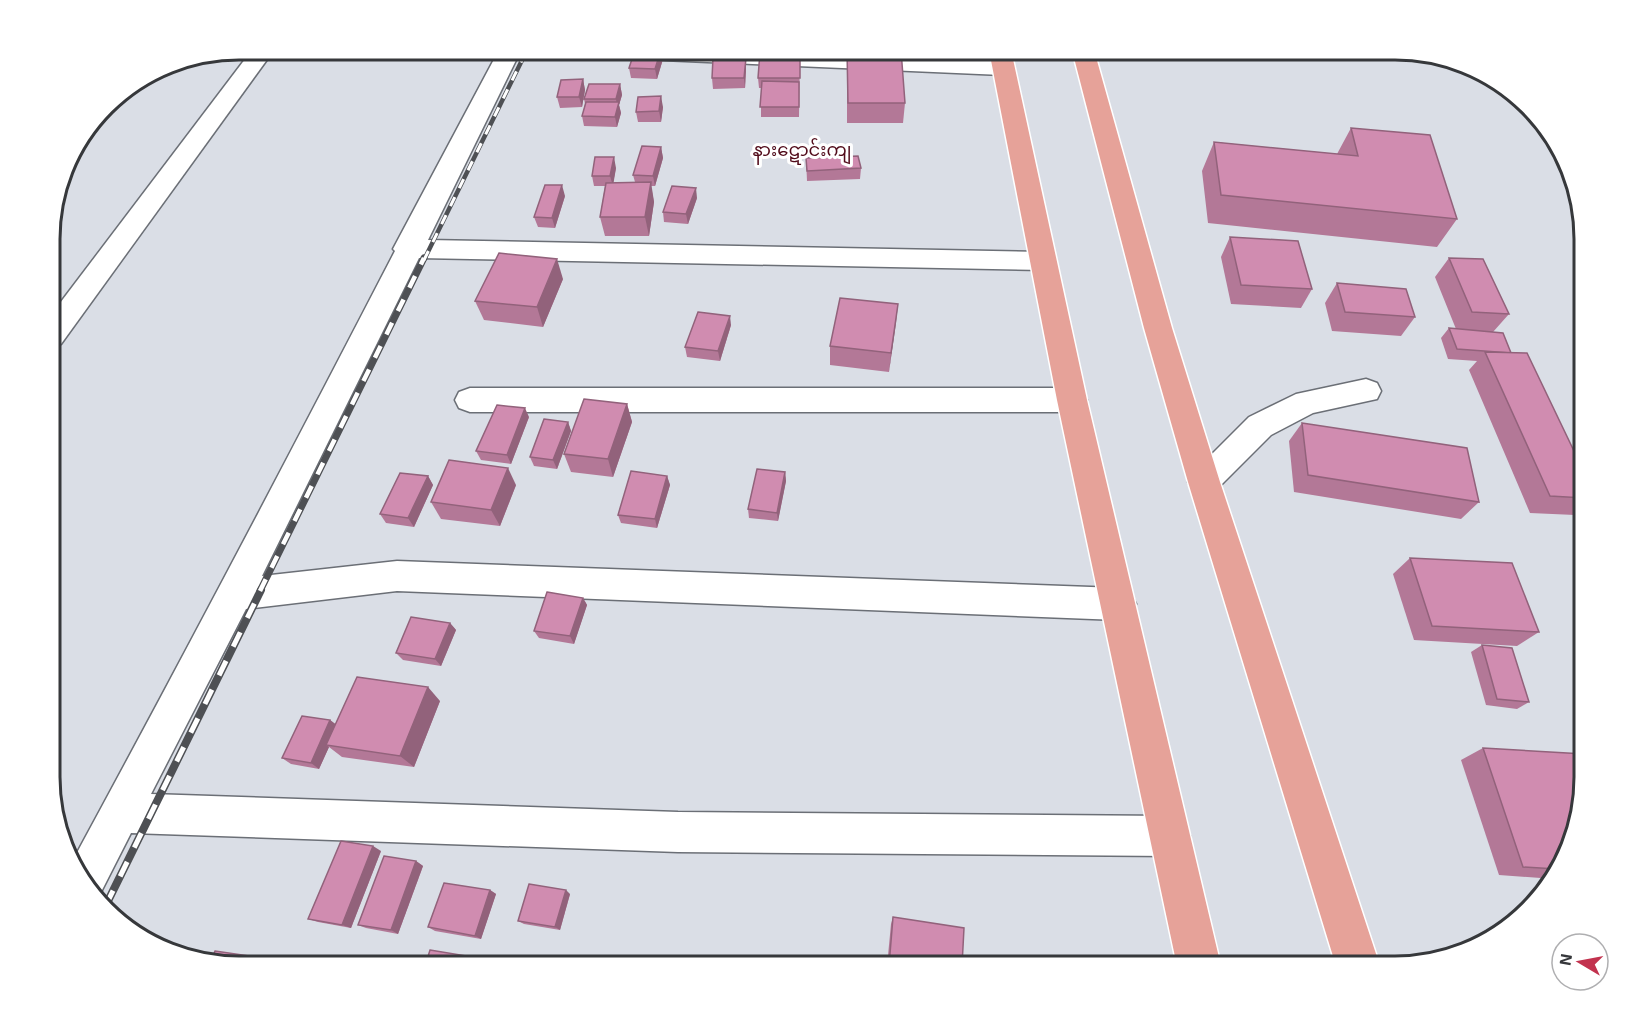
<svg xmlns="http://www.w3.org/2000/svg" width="1634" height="1016" font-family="'Exo 2','Noto Sans Myanmar',sans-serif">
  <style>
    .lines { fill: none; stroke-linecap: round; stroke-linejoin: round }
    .minor-casing { stroke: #6b6f76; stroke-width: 3 }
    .primary-casing { stroke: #fff; stroke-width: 3 }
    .minor { fill: #fff; fill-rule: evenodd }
    .primary { fill: #e6a299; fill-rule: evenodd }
    .rail-far2-casing { stroke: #4e5054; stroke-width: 4.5 }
    .rail-far1-casing { stroke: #4e5054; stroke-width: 7 }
    .rail-casing { stroke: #4e5054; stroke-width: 8 }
    .rail-far2 { stroke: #fff; stroke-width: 3; stroke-dasharray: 10; stroke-linecap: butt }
    .rail-far1 { stroke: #fff; stroke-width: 4.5; stroke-dasharray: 13; stroke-linecap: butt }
    .rail { stroke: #fff; stroke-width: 5; stroke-dasharray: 16; stroke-linecap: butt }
    .wall { fill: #b37897 }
    .shaded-wall { fill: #92627b }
    .building { fill: #d08cb0; stroke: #92627b; stroke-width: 1.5 }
    .labels { text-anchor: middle; stroke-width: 6; stroke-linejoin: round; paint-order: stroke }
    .far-quarter-label { font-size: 18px; fill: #510b1a; stroke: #fff }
    .rim { fill: none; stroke: #36383b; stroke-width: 3 }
  </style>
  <rect width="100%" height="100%" fill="#dadee6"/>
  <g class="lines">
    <g class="minor-casing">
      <g id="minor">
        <path d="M252 50H274L61 344 51 347V315Z"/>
        <path d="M499 50H521L428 240 1042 252 1052 254 1056 261 1052 268 1042 270 419 258 262 576 397 561 1118 588 1130 593 1136 604 1130 615 1118 620 397 591 246 609 151 794 678 812 1170 816 1184 822 1190 836 1184 850 1170 856 678 852 131 833 99 896 75 872 72 862C181 661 289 456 395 251L393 249Z"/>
        <path d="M583 50H736L1002 61 1010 63 1013 68 1010 73 1002 75 594 57 586 55Z"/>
        <path d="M1366 379 1377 383 1381 391 1377 399 1313 413 1271 435 1215 491 1204 495 1193 491 1188 482 1193 473 1249 417 1296 394Z"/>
        <path d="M470 388H1072L1083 392 1087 400 1083 408 1072 412H470L459 408 455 400 459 392Z"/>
      </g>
    </g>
    <g class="primary-casing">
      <g id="primary">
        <path d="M989 50H1011L1087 400 1221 966H1177L1057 400Z"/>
        <path d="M1072 50H1094L1172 328 1220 482 1380 966H1336L1188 482 1144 328Z"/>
      </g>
    </g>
    <use href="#minor" class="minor"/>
    <use href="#primary" class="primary"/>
    <g class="rail-far2-casing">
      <path id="rail-far2" d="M424 260 527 50"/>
    </g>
    <g class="rail-far1-casing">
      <path id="rail-far1" d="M260 591 424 258"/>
    </g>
    <g class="rail-casing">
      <path id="rail" d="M106 905 261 590"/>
    </g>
    <use href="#rail-far2" class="rail-far2"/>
    <use href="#rail-far1" class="rail-far1"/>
    <use href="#rail" class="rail"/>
  </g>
  <g class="wall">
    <path d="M847 50 905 103 903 123H847Z"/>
    <path d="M800 52 799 117H761V88H759L758 78Z"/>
    <path d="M746 58V68L745 88 713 89 712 78Z"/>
    <path d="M663 59 657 79 631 78 629 68Z"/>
    <path d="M583 79 585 90 582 107 560 108 557 97Z"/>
    <path d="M620 84 622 95 619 105 621 113 617 127 584 126 582 116 585 104 584 99Z"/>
    <path d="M663 107 661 122H638L636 112Z"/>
    <path d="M1351 128 1457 219 1437 247 1208 223 1202 171 1214 142 1337 154Z"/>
    <path d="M661 147 663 158 655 186H651L654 202 649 236H605L600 217 605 186H594L592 176 616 168 613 183 635 182 633 175Z"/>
    <path d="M806 158 861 168 860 179 807 181Z"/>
    <path d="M565 196 555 228 538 227 534 217Z"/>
    <path d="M697 198 688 224 664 222 663 212Z"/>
    <path d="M1230 237 1312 289 1301 308 1231 304 1221 257Z"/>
    <path d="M1449 258 1509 314 1493 332 1511 353 1584 472V508L1575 515 1530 513 1469 370 1477 361 1448 359 1441 338 1449 328 1456 329 1435 277Z"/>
    <path d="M563 279 543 327 484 320 475 301Z"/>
    <path d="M1337 283 1415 317 1401 336 1332 331 1325 303Z"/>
    <path d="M898 304 889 372 830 365V346Z"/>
    <path d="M731 325 720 361 687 357 685 347Z"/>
    <path d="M627 404 632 422 613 477 571 472 564 454Z"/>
    <path d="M529 417 511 464 481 460 476 451Z"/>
    <path d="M568 422 571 431 557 469 534 466 530 457Z"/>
    <path d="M1302 423 1479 502 1461 519 1294 492 1289 441Z"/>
    <path d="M785 472 786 481 778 521 749 518 748 509Z"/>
    <path d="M428 476 433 485 414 527 386 523 380 514Z"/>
    <path d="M667 476 670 485 657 528 621 523 618 515Z"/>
    <path d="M516 485 500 526 441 519 431 502Z"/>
    <path d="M1410 558 1539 632 1517 646 1414 640 1393 574Z"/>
    <path d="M583 598 587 605 574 644 539 638 534 631Z"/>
    <path d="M450 623 456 630 441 666 403 660 396 653Z"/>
    <path d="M1482 645 1529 702 1517 709 1486 705 1471 652Z"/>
    <path d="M440 701 414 767 342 757 329 747 319 769 291 764 282 758 330 720 335 724Z"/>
    <path d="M1483 748 1584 789 1554 879 1499 875 1461 760Z"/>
    <path d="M381 851 351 928 318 922 308 919Z"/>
    <path d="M416 861 423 866 398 934 366 928 358 925Z"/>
    <path d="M490 890 496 894 481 939 435 931 428 927Z"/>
    <path d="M570 894 560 930 524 924 518 921Z"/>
    <path d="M893 917 962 966H887L891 924Z"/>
  </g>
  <g class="shaded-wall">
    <path d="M662 50 663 59 657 79 655 69Z"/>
    <path d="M746 58V68L745 88 744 78Z"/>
    <path d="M583 79 585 90 582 107 579 97Z"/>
    <path d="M620 84 622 95 619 105 621 113 617 127 615 117 617 107 616 99Z"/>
    <path d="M661 96 663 107 661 122 659 111Z"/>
    <path d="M661 147 663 158 655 186 653 176Z"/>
    <path d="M614 157 616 168 613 186 610 176Z"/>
    <path d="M651 182 654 202 649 236 645 217Z"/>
    <path d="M562 185 565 196 555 228 552 218Z"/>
    <path d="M696 188 697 198 688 224 686 214Z"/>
    <path d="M557 259 563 279 543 327 537 307Z"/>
    <path d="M898 304 896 323 889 372 891 353Z"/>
    <path d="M730 316 731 325 720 361 718 351Z"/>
    <path d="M627 404 632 422 613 477 608 459Z"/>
    <path d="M525 408 529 417 511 464 507 455Z"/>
    <path d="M568 422 571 431 557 469 553 460Z"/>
    <path d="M508 468 516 485 500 526 491 510Z"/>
    <path d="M785 472 786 481 778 521 777 513Z"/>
    <path d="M428 476 433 485 414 527 408 518Z"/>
    <path d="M667 476 670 485 657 528 655 519Z"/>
    <path d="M583 598 587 605 574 644 570 636Z"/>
    <path d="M450 623 456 630 441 666 435 659Z"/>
    <path d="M428 687 440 701 414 767 400 756Z"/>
    <path d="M330 720 338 726 326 745 329 747 319 769 311 763Z"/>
    <path d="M373 846 381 851 351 928 342 925Z"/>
    <path d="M416 861 423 866 398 934 391 930Z"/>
    <path d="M490 890 496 894 481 939 475 936Z"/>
    <path d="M566 890 570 894 560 930 555 927Z"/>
    <path d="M256 957 266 960 263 966H251Z"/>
    <path d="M479 958 486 960 484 966H477Z"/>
  </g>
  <g class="building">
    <path d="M635 50H661L655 69 629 68Z"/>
    <path d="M847 50H901L905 103H848Z"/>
    <path d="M760 52H800V78H758Z"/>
    <path d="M713 58H746L744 78H712Z"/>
    <path d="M583 79 579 97H557L561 80Z"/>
    <path d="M762 81 799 82V107H760Z"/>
    <path d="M589 84H620L616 99H584Z"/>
    <path d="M661 96 659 111 636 112 638 97Z"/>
    <path d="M586 102H619L615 117 582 116Z"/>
    <path d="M1351 128 1430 135 1457 219 1221 195 1214 142 1358 156Z"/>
    <path d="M642 146 661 147 653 176 633 175Z"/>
    <path d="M858 156 861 168 807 171 806 158Z"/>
    <path d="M595 157H614L610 176H592Z"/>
    <path d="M651 182 645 217H600L606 183Z"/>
    <path d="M545 185H562L552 218 534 217Z"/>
    <path d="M672 186 696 188 686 214 663 212Z"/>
    <path d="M1230 237 1298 241 1312 289 1241 285Z"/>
    <path d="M499 253 557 259 537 307 475 301Z"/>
    <path d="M1449 258 1483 259 1509 314 1472 312Z"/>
    <path d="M1337 283 1406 289 1415 317 1345 312Z"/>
    <path d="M840 298 898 304 891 353 830 346Z"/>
    <path d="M698 312 730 316 718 351 685 347Z"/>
    <path d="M1449 328 1503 333 1511 353 1457 349Z"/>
    <path d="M1485 352 1527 353 1584 472V498L1550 496Z"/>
    <path d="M584 399 627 404 608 459 564 454Z"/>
    <path d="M497 405 525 408 507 455 476 451Z"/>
    <path d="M544 419 568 422 553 460 530 457Z"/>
    <path d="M1302 423 1467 448 1479 502 1308 475Z"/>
    <path d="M449 460 508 468 491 510 431 502Z"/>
    <path d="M757 469 785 472 777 513 748 509Z"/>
    <path d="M631 471 667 476 655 519 618 515Z"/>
    <path d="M400 473 428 476 408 518 380 514Z"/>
    <path d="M1410 558 1512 563 1539 632 1432 626Z"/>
    <path d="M547 592 583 598 570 636 534 631Z"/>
    <path d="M411 617 450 623 435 659 396 653Z"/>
    <path d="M1482 645 1512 648 1529 702 1497 699Z"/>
    <path d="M357 677 428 687 400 756 326 745Z"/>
    <path d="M302 716 330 720 311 763 282 758Z"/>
    <path d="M1483 748 1584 754V789L1557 869 1523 867Z"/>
    <path d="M341 841 373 846 342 925 308 919Z"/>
    <path d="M384 856 416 861 391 930 358 925Z"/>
    <path d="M444 883 490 890 475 936 428 927Z"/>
    <path d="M529 884 566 890 555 927 518 921Z"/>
    <path d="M893 917 964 928 962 966H889Z"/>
    <path d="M430 950 479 958 477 966H425Z"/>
    <path d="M215 951 256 957 251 966H239L210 962Z"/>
    <path d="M498 957 554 966H495Z"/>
    <path d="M579 958 631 966H577Z"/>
    <path d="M348 962 373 966H347Z"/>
  </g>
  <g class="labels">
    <g class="far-quarter-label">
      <text x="802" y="156">နားဋောင်းကျ</text>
    </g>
  </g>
  <path d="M0 0H1634V1016H0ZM239 60H1395A179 179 0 0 1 1574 239V777A179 179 0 0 1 1395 956H239A179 179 0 0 1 60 777V239A179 179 0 0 1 239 60Z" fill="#fff" fill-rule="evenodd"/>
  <path class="rim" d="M239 60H1395A179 179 0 0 1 1574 239V777A179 179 0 0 1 1395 956H239A179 179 0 0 1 60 777V239A179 179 0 0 1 239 60Z"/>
  <g transform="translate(1580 962) rotate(280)"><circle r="28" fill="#ffffff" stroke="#afafb1" stroke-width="1.5"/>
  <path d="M0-4.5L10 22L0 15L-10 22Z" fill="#c2324e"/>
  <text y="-9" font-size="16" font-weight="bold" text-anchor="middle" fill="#36383b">N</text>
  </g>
</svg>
